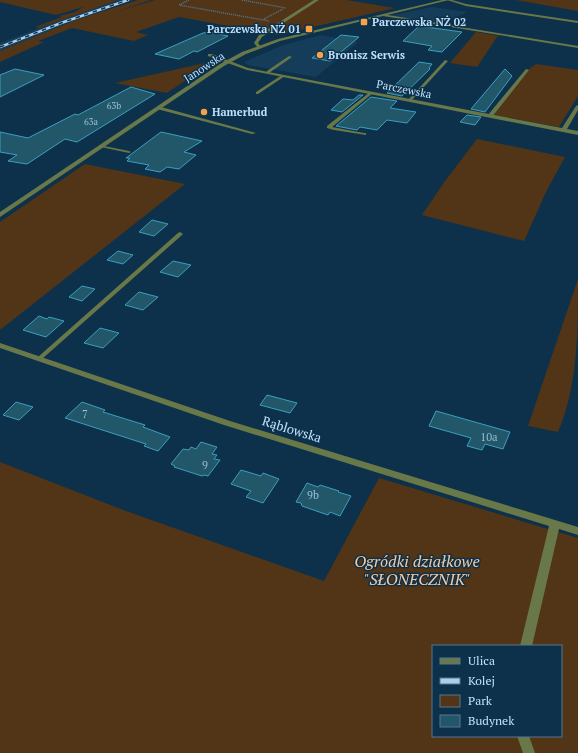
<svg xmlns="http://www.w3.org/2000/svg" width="578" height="753" font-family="'PT Serif',serif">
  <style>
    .built { fill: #153d5a }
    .green { fill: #523416; fill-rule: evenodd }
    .building { fill: #225769; stroke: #3b9fc1 }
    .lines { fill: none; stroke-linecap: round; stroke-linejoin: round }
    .path { stroke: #557893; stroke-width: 1.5; stroke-dasharray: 1 1; stroke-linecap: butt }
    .service { fill: #687849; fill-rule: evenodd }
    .minor { fill: #687849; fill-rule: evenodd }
    .tertiary { fill: #687849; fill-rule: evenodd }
    .rail-casing { stroke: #adceea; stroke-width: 2.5 }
    .rail { stroke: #0d314b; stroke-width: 1.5; stroke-dasharray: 4.5; stroke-linecap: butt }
    .poi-dot { fill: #f6a248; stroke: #0d314b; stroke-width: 1.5 }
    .labels { text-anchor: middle; stroke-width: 3; stroke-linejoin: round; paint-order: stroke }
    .far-number-label { font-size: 9px; fill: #98bed8 }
    .far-poi-label { font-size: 11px; font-weight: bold; fill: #c0e1fd; stroke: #0d314b; text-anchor: start }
    .far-street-label { font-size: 11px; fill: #c0e1fd; stroke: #0d314b }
    .number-label { font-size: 11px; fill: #98bed8 }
    .street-label { font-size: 13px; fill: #c0e1fd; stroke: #0d314b }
    .near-park-label { font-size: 16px; font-style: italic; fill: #f5c89f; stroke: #0d314b }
  </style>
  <rect width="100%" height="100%" fill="#0d314b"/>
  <g class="built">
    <path d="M118 0H134L76 20 0 51V43L63 19Z"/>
    <path d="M432 7 468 12 440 24 389 16Z"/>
    <path d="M321 35 358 42 316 77 248 65 244 62 283 45Z"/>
  </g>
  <g class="green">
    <path d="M0 0H118L39 28 35 27 62 17 59 16 75 12 83 7 56 15 0 2Z"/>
    <path d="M138 0H151L118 11 155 0H346L395 8 278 35 179 17 136 32 148 35 134 41 72 28 38 41 44 42 0 62V51L76 20Z"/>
    <path d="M516 0H578V11Z"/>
    <path d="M476 32 500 36 497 37 477 67 450 63Z"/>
    <path d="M214 61 167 93 115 83Z"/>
    <path d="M536 64 578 70V96L559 127 494 115 528 70Z"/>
    <path d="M477 139 565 157 546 192 524 241 422 215 445 181Z"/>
    <path d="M85 164 185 184 0 330V222Z"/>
    <path d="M578 279C578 331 578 385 558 432L528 426Z"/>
    <path d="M0 462 126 511 324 581 379 478 578 538V753H0ZM433 646H561V736H433Z"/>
  </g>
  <g class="building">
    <path d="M419 26 462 32 442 52 428 50 432 46 403 41Z"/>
    <path d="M210 32 228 36 197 52 194 51 179 59 155 54 203 33Z"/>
    <path d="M341 35 359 37 330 61 312 58Z"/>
    <path d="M419 62 432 64 429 68 430 69 402 96 387 93Z"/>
    <path d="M15 69 44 75 0 97V75Z"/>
    <path d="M505 69 512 76 485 112 471 109Z"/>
    <path d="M131 87 155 94 77 142 65 139 27 164 8 161 17 155 0 152V132L28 138 75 114 78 115Z"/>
    <path d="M359 95H363L342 112 331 110 343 99 353 100Z"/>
    <path d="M371 97 397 101 390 108 416 112 407 123 387 120 377 130 360 127 357 130 336 126Z"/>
    <path d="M467 115 481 117 475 125 460 122Z"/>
    <path d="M161 132 202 141 184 152 196 155 179 169 167 167 160 172 145 169 149 165 127 161 130 158H126Z"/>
    <path d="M152 220 168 224 154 236 139 232Z"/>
    <path d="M118 251 133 255 123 264 107 260Z"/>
    <path d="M173 261 191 265 178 277 160 272Z"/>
    <path d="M82 286 95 289 82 301 69 297Z"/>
    <path d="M139 292 158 297 143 310 125 305Z"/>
    <path d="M39 316 47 319 49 317 64 321 46 337 23 330Z"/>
    <path d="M100 328 119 333 103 348 84 343Z"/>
    <path d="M267 395 297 403 290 413 260 405Z"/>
    <path d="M16 402 33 407 19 420 3 415Z"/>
    <path d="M82 402 105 410 103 412 145 425 143 427 170 437 158 451 144 446 146 444 65 418Z"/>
    <path d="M436 411 510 432 503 449 485 444 482 450 467 446 471 438 429 426Z"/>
    <path d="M201 442 217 447 212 454 217 455 214 459 220 460 208 476 204 475 202 476 174 467 175 466 171 464 183 449 189 450 191 447 196 449Z"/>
    <path d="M241 470 261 476 263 473 279 479 263 503 246 497 251 491 231 484Z"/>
    <path d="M307 483 318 487 320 485 339 491 338 492 351 496 340 516 330 512 328 515 302 506 301 503 296 502Z"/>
  </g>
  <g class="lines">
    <g class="path">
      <path d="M189 0 179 5 269 21"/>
      <path d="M242 0 286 8"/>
      <path d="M264 19 283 9"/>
    </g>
    <g class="service">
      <path d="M447 0H452L466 4 578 21V23L466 6Z"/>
      <path d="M382 14 578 46V48L383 16Z"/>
      <path d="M289 56 292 57 269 73H267V71Z"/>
      <path d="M445 60 448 61 411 101H409V99Z"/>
      <path d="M526 69 529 70 492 117H488V115Z"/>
      <path d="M282 75 285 76 258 94H256V92Z"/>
      <path d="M370 92 373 93 332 127 364 133H366V135L334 130 327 128V126Z"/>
      <path d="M157 107H161L256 133 252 134 157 109Z"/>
      <path d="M99 145 129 151 131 152 129 153 101 147 99 146Z"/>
      <path d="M180 232 183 234 182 235 42 359H38L37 358 38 357 178 233Z"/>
    </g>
    <g class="minor">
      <path d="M314 0H319L262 37 258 43 261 47 258 48 254 43 259 35Z"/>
      <path d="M208 54H212L248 68 562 128 576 106 578 105V110L567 129 578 131V135L247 70 208 56Z"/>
      <path d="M0 343 230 421 578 527V535L559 529 532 646H520L549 526 224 425 0 348Z"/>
      <path d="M517 736H529L535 753H523Z"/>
    </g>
    <path class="tertiary" d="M442 0H449L280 41 246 54 224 66 0 217V212L220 64 242 52 278 39Z"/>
    <g class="rail-casing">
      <path id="rail" d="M0 47 61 23 128 0"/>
    </g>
    <use href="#rail" class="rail"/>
  </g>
  <g class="poi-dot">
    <rect x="360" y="18" width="8" height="8" rx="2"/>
    <rect x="305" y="25" width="8" height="8" rx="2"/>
    <circle cx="320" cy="55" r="4"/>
    <circle cx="204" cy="112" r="4"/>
  </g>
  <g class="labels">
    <g class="far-number-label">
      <text x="114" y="109">63b</text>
      <text x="91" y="125">63a</text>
    </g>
    <g class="far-poi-label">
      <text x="372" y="26">Parczewska NŻ 02</text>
      <text x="301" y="33" text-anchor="end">Parczewska NŻ 01</text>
      <text x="328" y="59">Bronisz Serwis</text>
      <text x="212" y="116">Hamerbud</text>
    </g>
    <g class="far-street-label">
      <text transform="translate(204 67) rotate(-33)" y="4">Janowska</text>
      <text transform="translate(404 89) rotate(11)" y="4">Parczewska</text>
    </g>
    <g class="number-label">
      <text x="85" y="418">7</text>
      <text x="489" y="441">10a</text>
      <text x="205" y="469">9</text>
      <text x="313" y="499">9b</text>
    </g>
    <g class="street-label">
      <text transform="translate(292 429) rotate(17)" y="5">Rąblowska</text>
    </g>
    <g class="near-park-label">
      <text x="417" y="567">Ogródki działkowe<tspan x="417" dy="18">"SŁONECZNIK"</tspan></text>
    </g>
  </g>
  <rect x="432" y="645" width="130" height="92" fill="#0d314b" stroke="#557792"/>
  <rect x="440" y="658" width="20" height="6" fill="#687849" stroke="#557792"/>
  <text x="468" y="665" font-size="12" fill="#c0e1fd">Ulica</text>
  <rect x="440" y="678" width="20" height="6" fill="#adceea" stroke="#557792"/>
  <text x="468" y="685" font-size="12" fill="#c0e1fd">Kolej</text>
  <rect x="440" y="695" width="20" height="12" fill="#523416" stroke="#557792"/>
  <text x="468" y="705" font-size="12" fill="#c0e1fd">Park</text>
  <rect x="440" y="715" width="20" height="12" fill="#225769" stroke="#557792"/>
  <text x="468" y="725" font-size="12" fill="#c0e1fd">Budynek</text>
</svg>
